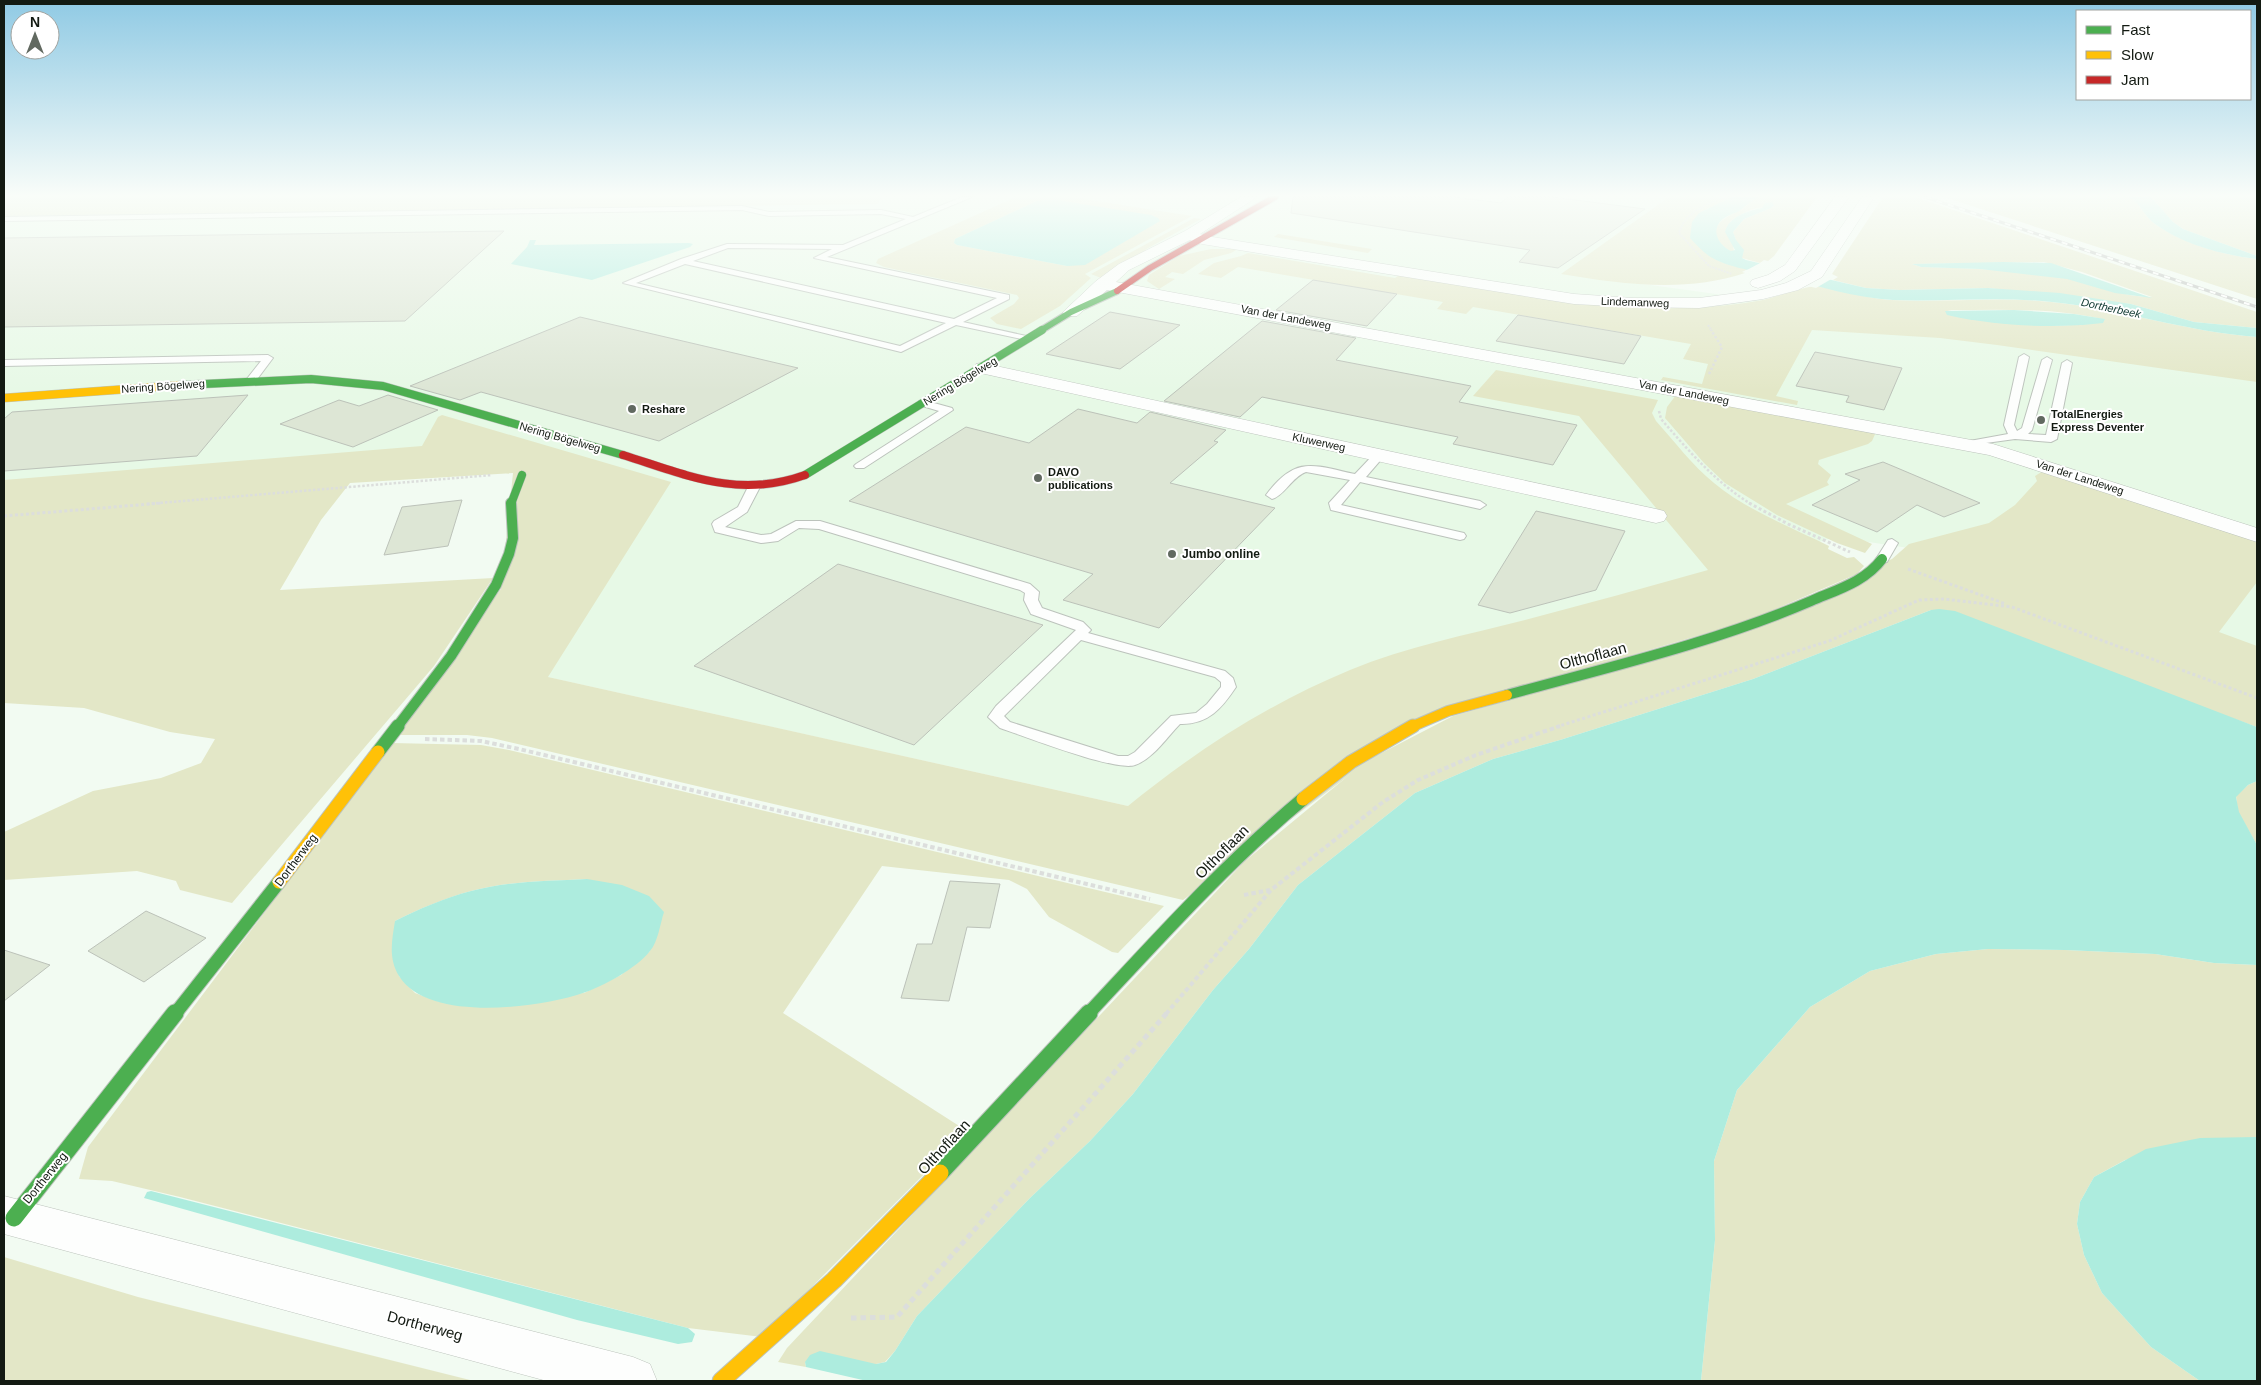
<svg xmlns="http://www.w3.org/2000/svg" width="2261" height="1385" font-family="Helvetica,sans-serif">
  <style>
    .built { fill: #e7f9e6 }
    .green { fill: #e3e7c7; fill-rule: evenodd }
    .water { fill: #adecde }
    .pier { fill: #f2fbf2 }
    .building { fill: #dde6d5; stroke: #bcc2b9 }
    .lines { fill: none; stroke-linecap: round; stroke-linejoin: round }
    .lane-casing { stroke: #bcc3bc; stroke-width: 2 }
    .street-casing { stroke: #bcc3bc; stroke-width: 1 }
    .fast-far4-casing { stroke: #bcc3bc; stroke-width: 8 }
    .fast-far3-casing { stroke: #bcc3bc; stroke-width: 9 }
    .fast-far2-casing { stroke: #bcc3bc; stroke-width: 12 }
    .fast-far1-casing { stroke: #bcc3bc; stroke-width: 15 }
    .fast-casing { stroke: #bcc3bc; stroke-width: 19 }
    .slow-far3-casing { stroke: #bcc3bc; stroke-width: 9 }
    .slow-far2-casing { stroke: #bcc3bc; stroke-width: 12 }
    .slow-far1-casing { stroke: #bcc3bc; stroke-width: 15 }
    .slow-casing { stroke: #bcc3bc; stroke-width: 19 }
    .jam-far1-casing { stroke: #bcc3bc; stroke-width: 8 }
    .jam-casing { stroke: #bcc3bc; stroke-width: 9 }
    .path-far4 { stroke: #dcdedc; stroke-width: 2; stroke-dasharray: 2 1; stroke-linecap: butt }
    .path-far3 { stroke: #dcdedc; stroke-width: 2.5; stroke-dasharray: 2.5 2; stroke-linecap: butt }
    .path-far2 { stroke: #dcdedc; stroke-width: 3; stroke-dasharray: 3 2.5; stroke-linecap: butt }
    .path-far1 { stroke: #dcdedc; stroke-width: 4; stroke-dasharray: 4.5 3; stroke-linecap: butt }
    .path { stroke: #dcdedc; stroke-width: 5; stroke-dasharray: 5.5 4; stroke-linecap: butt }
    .lane { fill: #fdfefd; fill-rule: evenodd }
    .street { fill: #fdfefd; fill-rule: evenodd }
    .fast-far4 { stroke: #4caf50; stroke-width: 6 }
    .fast-far3 { stroke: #4caf50; stroke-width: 8 }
    .fast-far2 { stroke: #4caf50; stroke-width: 10 }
    .fast-far1 { stroke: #4caf50; stroke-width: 13 }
    .fast { stroke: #4caf50; stroke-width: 17 }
    .slow-far3 { stroke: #ffc107; stroke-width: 8 }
    .slow-far2 { stroke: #ffc107; stroke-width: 10 }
    .slow-far1 { stroke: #ffc107; stroke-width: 13 }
    .slow { stroke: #ffc107; stroke-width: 17 }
    .jam-far1 { stroke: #c62828; stroke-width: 6 }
    .jam { stroke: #c62828; stroke-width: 8 }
    .rail-casing { stroke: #c0c3c0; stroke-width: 3 }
    .rail { stroke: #fff; stroke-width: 2; stroke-dasharray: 6; stroke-linecap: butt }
    .poi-dot { fill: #616960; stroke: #fff; stroke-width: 2 }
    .labels { text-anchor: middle; stroke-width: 4; stroke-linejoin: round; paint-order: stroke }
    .far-street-label { font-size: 11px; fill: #131a12; stroke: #fff }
    .far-water-label { font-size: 11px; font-style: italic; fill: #113a33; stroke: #fff }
    .far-poi-label { font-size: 11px; font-weight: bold; fill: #131a12; stroke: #fff; text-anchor: start }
    .poi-label { font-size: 12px; font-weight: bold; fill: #131a12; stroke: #fff; text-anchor: start }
    .street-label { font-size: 12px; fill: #131a12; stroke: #fff }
    .near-street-label { font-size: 15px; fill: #131a12; stroke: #fff }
  </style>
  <rect width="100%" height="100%" fill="#f2fbf2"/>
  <path class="built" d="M4 197H1684L1570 274 1803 306 1962 338 2257 379V650L1956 555 1835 537 1714 575 1210 758 1128 806 543 676 667 486 431 448 4 482Z"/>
  <g class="green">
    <path d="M4 197H881L878 204 4 216Z"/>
    <path d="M1016 197H1071L1192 216 1085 274 1091 278 1060 306 1021 329 997 324 990 318 1014 304 1019 298 1017 295 884 267 876 263 878 259ZM1037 201 1067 266 957 245 954 243 955 239Z"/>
    <path d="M1669 197H1732L1699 213 1725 263 1748 269 1742 272 1745 273C1686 293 1620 284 1561 274Z"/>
    <path d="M1758 197H1817L1774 256 1768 261 1764 260 1760 263 1742 258 1733 232 1744 219 1771 208C1758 205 1741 213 1730 222L1734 252C1728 251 1722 247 1719 241 1706 221 1735 215 1746 206 1750 202 1753 199 1758 197Z"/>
    <path d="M1883 197H1915L2257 312V328L2194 322 2131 304 1988 288 1900 290 1866 288 1833 280 1838 277 1832 274ZM2044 262 2082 272 2152 297C2121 297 2096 284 2066 278 2019 270 1969 268 1921 267L1912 264Z"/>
    <path d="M1944 197H2129C2141 204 2144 216 2155 224 2183 244 2223 255 2257 259V299Z"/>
    <path d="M2151 197H2257V256L2183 229 2173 222Z"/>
    <path d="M1194 218 1201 219 1150 247 1145 250 1147 251 1101 278 1091 274Z"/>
    <path d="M1278 234 1372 249 1368 253 1274 237Z"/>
    <path d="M1211 249H1238L1231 253 1204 260 1183 274 1172 272 1165 277 1175 279 1159 289 1147 281 1149 275 1179 256Z"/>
    <path d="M1248 253 1395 278 1399 275C1493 289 1589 310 1685 308 1711 307 1737 305 1763 300 1775 297 1809 285 1817 286 1842 290 1865 298 1890 300 1944 303 1997 296 2051 302 2121 309 2187 332 2257 337V382L1997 345 1940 338 1812 330 1776 396 1798 401 1797 405 1661 380 1663 377 1702 384 1708 364 1683 359 1691 344 1473 307 1466 314 1437 309 1443 302 1238 267 1221 278 1198 274 1214 263 1241 256ZM1947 310C1999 310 2054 307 2105 320 2052 333 1999 321 1947 310Z"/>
    <path d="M1496 370 1658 400 1652 413 1656 421C1675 442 1692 465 1714 483 1745 509 1792 528 1829 546L1828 549 1847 558 1854 557 1864 566 1857 574 1748 621 1431 714 1183 900 492 738 467 735H397L501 589 513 473 350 483 321 520 280 590 493 578 434 666 232 903 180 890 176 881 137 871 4 880V832L93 791 161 778 201 763 215 739 170 732 84 708 4 703V480L422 446 438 417 442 415 671 482 548 677 1128 806C1197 750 1268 704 1350 670 1406 647 1466 635 1525 620 1586 604 1647 587 1708 570L1579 416 1473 396Z"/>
    <path d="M1676 395 1876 432 1872 441 1868 444 1819 460 1818 464 1831 475 1827 482 1829 485 1786 504 1872 544 1865 553 1837 543 1777 515 1725 483 1704 463 1665 418 1667 407Z"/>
    <path d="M2043 471 2257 541V582L2219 632 2257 646V727L1931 610 1753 679 1560 740 1493 759 1415 793 1298 885 1249 949 1213 990 1133 1094 1090 1141 1030 1198 917 1316 895 1351 885 1362 876 1364 805 1362 806 1367 778 1362 787 1348 1244 862 1366 761 1453 716 1681 652 1892 559 1909 544 1989 523 2015 505 2037 481 2035 476Z"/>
    <path d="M392 743 481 745 509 750 1164 906 1118 953 1112 952 1049 917 1027 889 1009 880 882 866 783 1013 967 1131 762 1337 688 1328 180 1197 112 1181 79 1179 88 1147ZM587 879 650 951 621 975 584 993 440 1002 415 993 399 976 395 921C419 909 445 898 471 891 508 881 548 881 587 879Z"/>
    <path d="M2257 781V845L2238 812 2236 796 2248 785Z"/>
    <path d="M1988 949 2065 950 2155 954 2214 963 2257 965V1137L2125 1160 2094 1177 2080 1202 2077 1224 2084 1255 2102 1293 2151 1347 2200 1381H1701L1715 1240 1714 1161 1737 1090 1810 1007 1870 971 1936 954Z"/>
    <path d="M4 1257 138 1297 474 1381H4Z"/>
  </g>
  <g class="water">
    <path d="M1732 197H1758C1751 201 1746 206 1739 211 1734 214 1727 215 1722 220 1710 230 1719 246 1731 251L1735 250 1725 232C1729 216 1748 211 1762 208L1765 203 1772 202 1774 205 1771 208 1744 219 1733 232 1736 240 1744 250 1742 258 1746 260 1866 288 1900 290 1988 288 2060 293 2131 304 2194 322 2257 328V337C2187 332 2121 309 2052 302 1999 296 1946 302 1893 300 1855 298 1819 286 1782 277 1761 272 1727 268 1709 256 1702 251 1696 244 1690 238L1692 222 1699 213Z"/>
    <path d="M2129 197H2151L2173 222 2183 229 2257 256V259C2223 255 2184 245 2155 224 2144 216 2141 204 2129 197Z"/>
    <path d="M1046 200H1057L1151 215 1158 218 1160 221 1085 265 1067 266 957 245 954 243 955 239 1037 201Z"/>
    <path d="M530 240H536L534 245 689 243 693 244 690 247 592 280 511 264 527 247Z"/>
    <path d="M2003 262 2051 263 2152 298 2115 293 2067 279 1980 269 1921 267 1912 264Z"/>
    <path d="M2014 310 2074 314 2105 319 2103 323C2054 329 1995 326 1947 315L1945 311Z"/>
    <path d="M1939 609 1955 611 2257 727V781L2248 785 2236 797 2239 812 2257 845V965L2214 963 2155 954 2065 950 1988 949 1936 954 1870 971 1810 1007 1737 1090 1714 1161 1715 1240 1701 1381H867L806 1367 805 1362 810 1355 820 1351 876 1364 886 1362 895 1351 917 1316 1030 1198 1090 1141 1133 1094 1213 990 1249 949 1298 885 1415 793 1493 759 1560 740 1753 679 1931 610Z"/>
    <path d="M587 879 622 885 649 896 664 912C660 924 658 942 650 951 637 968 602 987 583 993 539 1008 428 1023 399 976 388 958 392 940 395 921 419 909 444 898 471 891 508 881 548 881 587 879Z"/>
    <path d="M2257 1137V1381H2200L2151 1347 2102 1293 2084 1255 2077 1224 2080 1202 2094 1177 2146 1149 2200 1138Z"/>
    <path d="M151 1191 688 1328 695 1334 692 1342 678 1344 577 1320 144 1198 147 1192Z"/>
  </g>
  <path class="pier" d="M1762 262 1833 278 1816 288 1745 271Z"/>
  <g class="building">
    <path d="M1293 197H1454L1501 203 1508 197H1552L1645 209 1558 268 1519 262 1530 250 1291 213Z"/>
    <path d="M504 231 405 321 4 327V238Z"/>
    <path d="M1313 280 1397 294 1367 326 1276 310Z"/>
    <path d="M1110 312 1180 325 1120 369 1046 354Z"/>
    <path d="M1518 315 1641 336 1624 364 1496 341Z"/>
    <path d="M580 317 798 368 659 441 481 392 460 400 410 386Z"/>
    <path d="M1262 321 1356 338 1336 360 1471 386 1459 402 1577 425 1553 465 1453 444 1458 437 1262 397 1240 417 1164 401Z"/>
    <path d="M1815 352 1902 368 1884 410 1846 402 1849 396 1796 386Z"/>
    <path d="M248 395 197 456 4 471V419L12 412Z"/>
    <path d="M388 395 438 410 353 447 280 424 339 400 359 406Z"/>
    <path d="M1078 409 1137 423 1150 412 1226 430 1214 441 1218 442 1170 483 1275 508 1159 628 1063 600 1093 574 849 501 966 427 1029 443Z"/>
    <path d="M1883 462 1895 467 1980 503 1944 517 1917 505 1877 532 1812 505 1860 480 1845 474Z"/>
    <path d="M462 500 448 546 384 555 402 507Z"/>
    <path d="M1536 511 1625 531 1596 590 1510 613 1478 605Z"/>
    <path d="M838 564 1043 625 914 745 694 666Z"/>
    <path d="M950 881 1000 884 990 928 967 927 949 1001 901 998 917 944H932Z"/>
    <path d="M146 911 206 938 144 982 88 951Z"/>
    <path d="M4 950 50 965 4 1001Z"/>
  </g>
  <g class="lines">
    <g class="lane-casing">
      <g id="lane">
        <path d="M962 197H972L827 257 1009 295V299L963 322 1031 337V341L956 325 901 352 623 283 681 259 727 244 843 245 906 219 881 214 769 216 742 210 4 221V217L742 206 769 212 881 210 913 217ZM728 248 832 249 814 258 997 298 954 319 693 261ZM685 264 946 323 900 346 636 283Z"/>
        <path d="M2024 354 2029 357 2014 425 2017 431 2022 428 2042 360 2047 357 2052 360 2032 430 2028 434 2046 435 2062 363 2067 360 2072 363 2057 439 2051 442 2015 439 1964 446 1962 444 1964 442 2008 434 2004 425 2019 357Z"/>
        <path d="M268 355 273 358 255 382 251 383 246 380 261 361 4 366V360Z"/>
        <path d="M923 400 952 408 953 410 864 468H856L854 466 856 464 939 411 919 405V401Z"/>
        <path d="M1379 452 1385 455 1366 477 1480 501 1486 505 1480 509 1360 482 1341 505 1464 533 1466 536 1464 539 1460 540 1331 510 1329 503 1350 480 1306 472C1292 477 1284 496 1272 499L1266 495C1296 455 1313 465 1355 474L1375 453Z"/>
        <path d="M754 483 760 487 747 512 725 527 761 535 771 534 796 521H820L1030 584 1039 592 1038 600 1042 608 1083 622 1091 630 1088 633 1225 671 1233 678 1236 687C1222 708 1208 725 1180 724 1167 737 1153 759 1135 765 1116 772 1024 736 1000 728L988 717 996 706 1076 630 1031 614 1024 600 1025 593 1020 590 819 529 799 528 778 541 761 543 715 532 712 524 714 521 738 507 748 487ZM1081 640 1215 677 1221 682V687L1207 704 1196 713 1171 716 1135 752 1128 756H1118L1010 722 1004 716Z"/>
        <path d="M1892 539 1898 543 1887 562 1882 563 1877 562 1876 559 1888 540Z"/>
      </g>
    </g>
    <g class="street-casing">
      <g id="street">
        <path d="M1241 197H1257L1200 234 1206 236 1574 294 1633 298H1699L1761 290 1786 283 1811 271 1862 197H1874L1822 277 1798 290 1763 299 1699 308 1633 307 1574 304 1202 244 1190 240 1129 270 1116 282 1993 444 2257 528V542L1989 455 1107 290 1077 316H1065L1063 312 1096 281 1119 264 1185 231Z"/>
        <path d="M1835 197H1849L1795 271 1780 281 1758 288 1752 286 1750 283 1752 280 1768 275 1785 265Z"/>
        <path d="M982 363 1656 509 1664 511 1667 516 1664 521 1656 523 976 372 973 368 976 364Z"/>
        <path d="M4 1196 633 1357 650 1364 657 1381H547L4 1234Z"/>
      </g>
    </g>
    <g class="fast-far4-casing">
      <path id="fast-far4" d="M1040 331 1071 312 1117 291"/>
    </g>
    <g class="fast-far3-casing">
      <g id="fast-far3">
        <path d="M183 385 311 379 383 386 623 455"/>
        <path d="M805 475 1042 330"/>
        <path d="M511 504 522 475"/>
      </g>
    </g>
    <g class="fast-far2-casing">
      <g id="fast-far2">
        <path d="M1507 695C1609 667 1713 643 1811 601 1836 590 1865 582 1882 559"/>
        <path d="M397 727 451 656 496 585 509 554 513 538 511 503"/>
      </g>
    </g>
    <g class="fast-far1-casing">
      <g id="fast-far1">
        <path d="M378 752 398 726"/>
        <path d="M175 1014 279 882"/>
        <path d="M1088 1014C1157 940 1225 864 1303 799"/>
      </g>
    </g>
    <g class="fast-casing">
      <g id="fast">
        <path d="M940 1173 1089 1013"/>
        <path d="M14 1218 175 1013"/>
      </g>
    </g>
    <g class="slow-far3-casing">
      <path id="slow-far3" d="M4 398 183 385"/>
    </g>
    <g class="slow-far2-casing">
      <path id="slow-far2" d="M1411 727 1448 711 1507 695"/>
    </g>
    <g class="slow-far1-casing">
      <g id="slow-far1">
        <path d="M1303 799 1351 762 1413 726"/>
        <path d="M279 882 378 752"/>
      </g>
    </g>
    <g class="slow-casing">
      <path id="slow" d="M721 1381 834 1280 940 1173"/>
    </g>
    <g class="jam-far1-casing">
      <path id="jam-far1" d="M1117 291 1150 268 1275 197"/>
    </g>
    <g class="jam-casing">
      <path id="jam" d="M623 455C687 475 738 499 805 475"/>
    </g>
    <g class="path-far4">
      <path d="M1724 197C1706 205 1685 212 1679 233L1709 266 1732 274"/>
      <path d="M1708 325 1712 331"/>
    </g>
    <g class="path-far3">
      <path d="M1709 374 1722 347 1711 330"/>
      <path d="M1659 411 1661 419C1688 450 1715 482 1751 504"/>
      <path d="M147 504 492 475"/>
    </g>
    <g class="path-far2">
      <path d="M1749 503 1788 524 1850 552"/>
      <path d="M4 516 162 503"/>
      <path d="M1908 569 2006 604"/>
      <path d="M2012 607 2257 698"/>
      <path d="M1556 727 1829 641 1919 600 1944 599 2012 607"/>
    </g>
    <g class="path-far1">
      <path d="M425 739 481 741 519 749 1150 899"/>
      <path d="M1244 895 1270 890"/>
      <path d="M1166 1014 1271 890 1383 802 1418 780 1476 755 1560 726"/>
    </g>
    <path class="path" d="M851 1318 897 1317 1167 1013"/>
    <use href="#lane" class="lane"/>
    <use href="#street" class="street"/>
    <use href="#fast-far4" class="fast-far4"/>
    <use href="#fast-far3" class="fast-far3"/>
    <use href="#fast-far2" class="fast-far2"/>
    <use href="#fast-far1" class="fast-far1"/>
    <use href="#fast" class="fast"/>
    <use href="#slow-far3" class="slow-far3"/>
    <use href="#slow-far2" class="slow-far2"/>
    <use href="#slow-far1" class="slow-far1"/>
    <use href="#slow" class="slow"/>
    <use href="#jam-far1" class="jam-far1"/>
    <use href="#jam" class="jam"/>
    <g class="rail-casing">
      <path id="rail" d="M1925 197 2257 307"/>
    </g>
    <use href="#rail" class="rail"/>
  </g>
  <linearGradient id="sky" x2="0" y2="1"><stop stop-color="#90cae4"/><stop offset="0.5" stop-color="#f9fdf9"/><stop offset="1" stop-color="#f9fdf9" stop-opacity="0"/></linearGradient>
  <rect width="2261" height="391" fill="url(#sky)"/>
  <g class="poi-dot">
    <circle cx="632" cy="409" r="5"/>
    <circle cx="2041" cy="420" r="5"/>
    <circle cx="1038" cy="478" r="5"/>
    <circle cx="1172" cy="554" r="5"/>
  </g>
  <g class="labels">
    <g class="far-street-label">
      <text transform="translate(1635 302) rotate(2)" y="4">Lindemanweg</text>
      <text transform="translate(1286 317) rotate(11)" y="4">Van der Landeweg</text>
      <text transform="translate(960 381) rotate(-31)" y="4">Nering Bögelweg</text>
      <text transform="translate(163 386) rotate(-4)" y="4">Nering Bögelweg</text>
      <text transform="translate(1684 392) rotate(11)" y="4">Van der Landeweg</text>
      <text transform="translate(560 437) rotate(16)" y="4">Nering Bögelweg</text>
      <text transform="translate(1319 442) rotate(12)" y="4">Kluwerweg</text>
      <text transform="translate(2080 477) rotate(18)" y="4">Van der Landeweg</text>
    </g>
    <g class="far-water-label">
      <text transform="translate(2111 308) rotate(12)" y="4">Dortherbeek</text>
    </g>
    <g class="far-poi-label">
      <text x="642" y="413">Reshare</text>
      <text x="2051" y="418">TotalEnergies<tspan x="2051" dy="13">Express Deventer</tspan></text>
      <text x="1048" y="476">DAVO<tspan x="1048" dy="13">publications</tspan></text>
    </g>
    <g class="poi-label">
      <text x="1182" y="558">Jumbo online</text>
    </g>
    <g class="street-label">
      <text transform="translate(296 860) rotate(-53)" y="4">Dortherweg</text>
      <text transform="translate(45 1178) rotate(-51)" y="4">Dortherweg</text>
    </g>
    <g class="near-street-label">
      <text transform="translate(1593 656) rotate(-15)" y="5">Olthoflaan</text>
      <text transform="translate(1222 852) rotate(-45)" y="5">Olthoflaan</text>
      <text transform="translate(944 1147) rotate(-47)" y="5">Olthoflaan</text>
      <text transform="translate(425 1326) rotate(15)" y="5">Dortherweg</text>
    </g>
  </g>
  <rect width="2261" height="1385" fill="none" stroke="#131a12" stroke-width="10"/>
  <rect x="2076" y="10" width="175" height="90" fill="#ffffff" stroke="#a1a3a0"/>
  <rect x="2086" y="26" width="25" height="8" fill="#4caf50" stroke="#a1a3a0"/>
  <text x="2121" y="35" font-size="15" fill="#131a12">Fast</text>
  <rect x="2086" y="51" width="25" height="8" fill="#ffc107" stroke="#a1a3a0"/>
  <text x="2121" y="60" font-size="15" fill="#131a12">Slow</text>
  <rect x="2086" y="76" width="25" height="8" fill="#c62828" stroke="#a1a3a0"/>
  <text x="2121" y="85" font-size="15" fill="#131a12">Jam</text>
  <g transform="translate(35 35)"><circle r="24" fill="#ffffff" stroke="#a1a3a0"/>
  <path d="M0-4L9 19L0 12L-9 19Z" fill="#616960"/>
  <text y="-8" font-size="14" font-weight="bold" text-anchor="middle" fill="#131a12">N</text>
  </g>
</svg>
